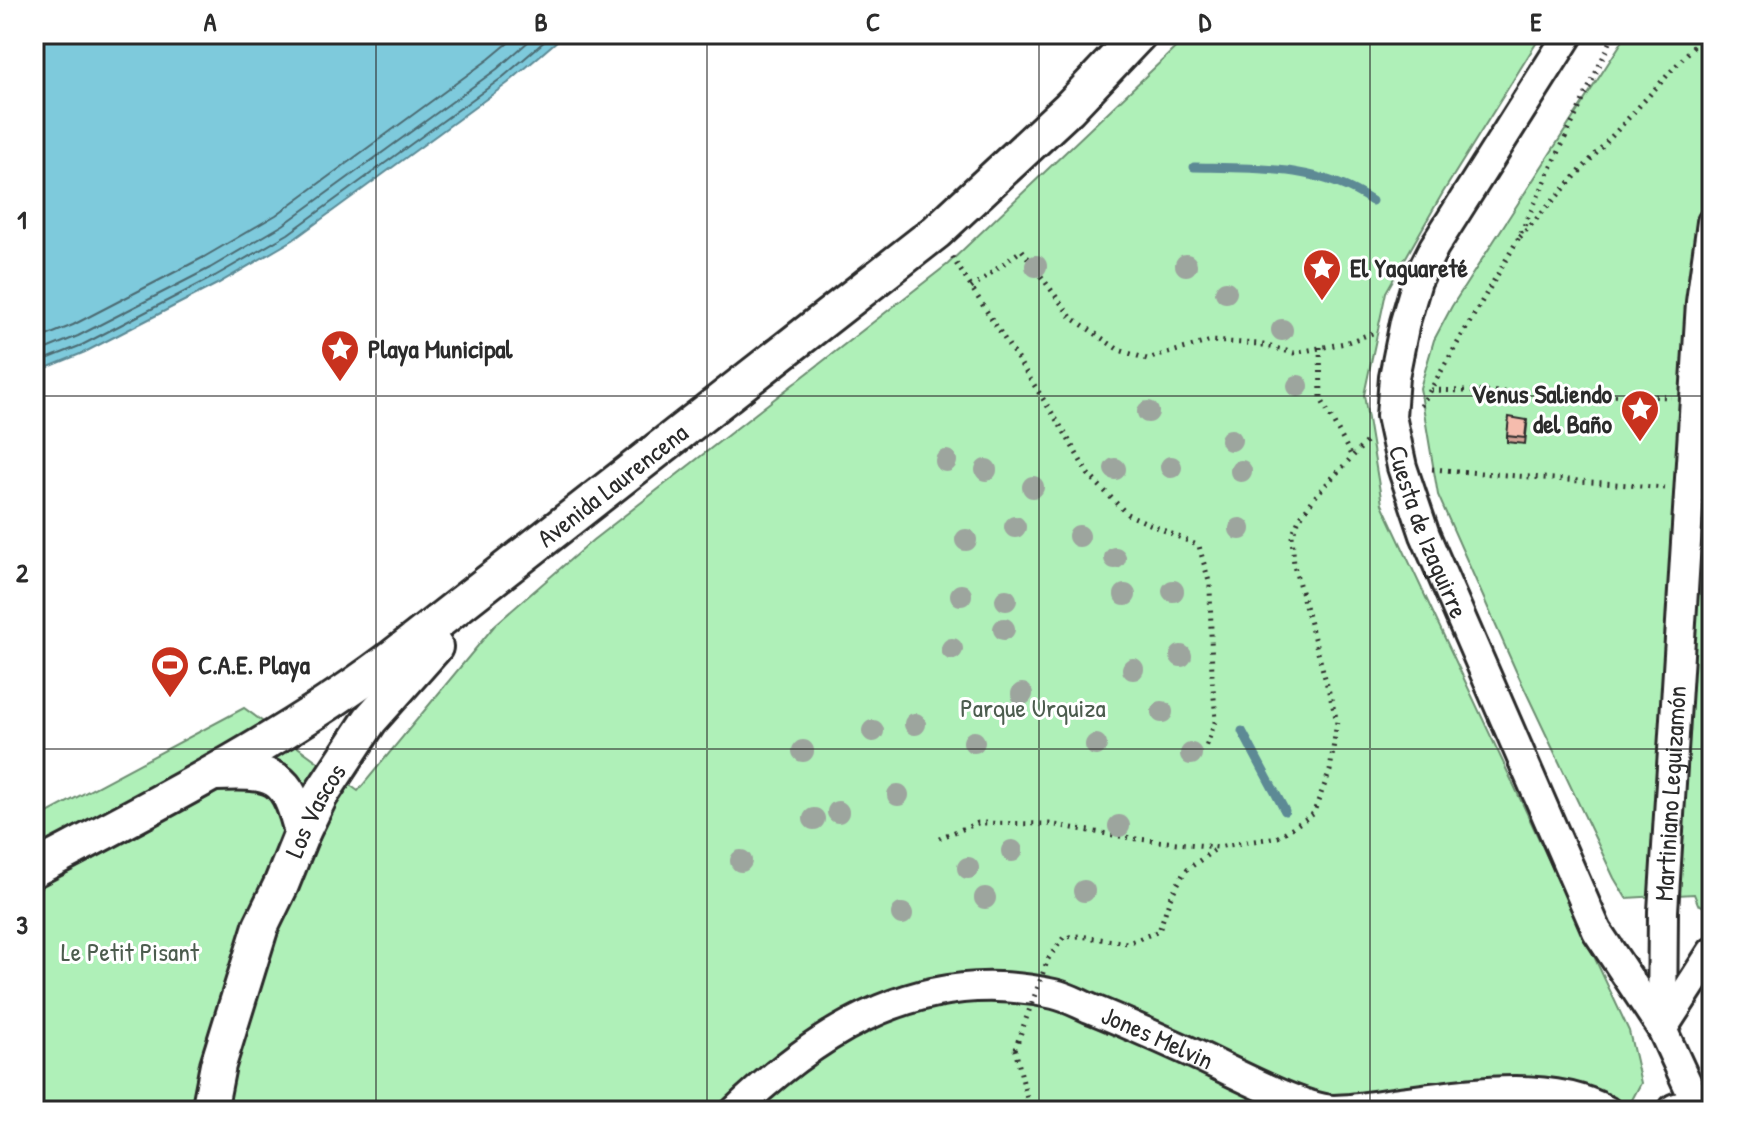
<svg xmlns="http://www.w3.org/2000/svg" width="1746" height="1145" font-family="'Patrick Hand',sans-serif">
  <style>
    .green { fill: #aff0b8; stroke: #6d8e72; stroke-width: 2 }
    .water { fill: #7ecadc; stroke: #5d8a95; stroke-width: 2 }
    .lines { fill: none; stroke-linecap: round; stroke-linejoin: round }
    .shore { stroke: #4c6b72; stroke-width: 2 }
    .stream { stroke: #5d8a95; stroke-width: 9 }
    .minor-casing { stroke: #2b2b2b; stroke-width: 34 }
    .tertiary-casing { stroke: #2b2b2b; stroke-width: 40 }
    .path { stroke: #2b2b2b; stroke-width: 5; stroke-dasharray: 2 6; stroke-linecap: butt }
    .minor { stroke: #fff; stroke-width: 28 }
    .tertiary { stroke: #fff; stroke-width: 34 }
    .path-bridge { stroke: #2b2b2b; stroke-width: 5; stroke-dasharray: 2 6; stroke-linecap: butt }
    .tree { fill: #9da59e }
    .wall { fill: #d3a295; stroke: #2b2b2b; stroke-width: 2 }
    .building { fill: #f5bcad; stroke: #2b2b2b; stroke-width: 2 }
    .grid { fill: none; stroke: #2b2b2b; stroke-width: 2; stroke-opacity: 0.55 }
    .labels { text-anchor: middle; stroke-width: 6; stroke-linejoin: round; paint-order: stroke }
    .poi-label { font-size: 26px; font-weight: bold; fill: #2b2b2b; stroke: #fff; text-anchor: start }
    .street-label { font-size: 26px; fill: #2b2b2b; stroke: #fff }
    .park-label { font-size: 26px; fill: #4c5c4e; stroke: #fff }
    .neatline { fill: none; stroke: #2b2b2b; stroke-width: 3 }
    .grid-label { font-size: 26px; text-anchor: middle; font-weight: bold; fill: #2b2b2b }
  </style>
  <rect width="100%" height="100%" fill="#fff"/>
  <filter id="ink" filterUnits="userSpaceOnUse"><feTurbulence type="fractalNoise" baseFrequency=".0125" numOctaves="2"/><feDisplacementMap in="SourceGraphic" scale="16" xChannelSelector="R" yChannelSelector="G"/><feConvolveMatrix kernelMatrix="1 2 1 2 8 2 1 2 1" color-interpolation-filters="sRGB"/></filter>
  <g filter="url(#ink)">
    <g class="green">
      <path d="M1190 34H1542L1442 194 1386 292 1364 395 1382 504 1629 1031 1641 1083 1626 1111H34V820L244 708 358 791 495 625 593 540 948 264Z"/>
      <path d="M1627 34H1712V906L1709 909 1698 904 1694 894 1626 898 1614 878 1516 671 1438 495 1420 388 1434 340 1452 306Z"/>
    </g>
    <path class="water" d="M34 34H565L508 83 293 240 219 283 85 352 34 373Z"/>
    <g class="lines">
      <g class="shore">
        <path d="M34 341 73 325 204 257 276 215 489 59 519 34"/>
        <path d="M34 354 78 336 210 268 283 225 497 69 537 34"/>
        <path d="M34 364 82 345 215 276 288 234 503 77 553 34"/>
      </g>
      <g class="stream">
        <path d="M1194 167C1256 168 1319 165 1372 201"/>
        <path d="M1242 731 1285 811"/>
      </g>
      <g class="minor-casing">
        <g id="minor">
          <path id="s1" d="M1569 34 1434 247 1417 281 1405 322 1394 377 1391 416 1402 467 1425 535 1597 931 1662 1029 1697 1105"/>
          <path d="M1663 1028 1712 952"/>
          <path id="s2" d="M1662 1029 1663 911 1701 302 1712 222"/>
          <path id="s3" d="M735 1111C825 1025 926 965 1054 994 1068 997 1081 1005 1094 1010 1129 1024 1164 1040 1199 1056 1231 1071 1300 1108 1333 1110 1353 1110 1374 1106 1393 1103 1457 1095 1548 1077 1607 1111"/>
        </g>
      </g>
      <g class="tertiary-casing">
        <g id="tertiary">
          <path d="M216 773C274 771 288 773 302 833"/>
          <path id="s4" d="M34 869C155 805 278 743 388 661L936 232 1069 108 1139 34"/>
          <path id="s5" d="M209 1111 218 1065 261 926 281 885 302 833 320 796 370 720 435 647"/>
          <path d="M1676 1111 1697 1105 1712 1106"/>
        </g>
      </g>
      <g class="path">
        <path d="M1520 237 1705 34"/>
        <path d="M952 257 1063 430 1088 474 1127 514 1199 546 1210 585 1212 677 1216 719 1205 750"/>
        <path d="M971 288 1022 250 1071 317 1119 350 1147 359 1211 341 1259 344 1294 353 1345 343 1378 331"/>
        <path d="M1320 347 1321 399 1352 457"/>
        <path d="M1431 390 1671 397"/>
        <path d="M1421 406 1517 241 1614 34"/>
        <path d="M1432 469 1665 488"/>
        <path d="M939 838 978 823 1049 824 1137 839 1217 847 1278 837 1313 814 1330 771 1337 721 1294 566 1292 535 1299 519 1318 493 1368 440"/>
        <path d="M1048 959 1064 937 1079 936 1128 943 1159 931 1170 898 1185 871 1217 848"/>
        <path d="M1015 1049 1030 1111"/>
      </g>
      <use href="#minor" class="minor"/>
      <use href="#tertiary" class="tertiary"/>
      <path class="path-bridge" d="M1015 1049 1048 959"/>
    </g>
    <g class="tree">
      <circle cx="1186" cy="265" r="11"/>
      <circle cx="1036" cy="266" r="11"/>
      <circle cx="1226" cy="292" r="11"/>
      <circle cx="1282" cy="330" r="11"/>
      <circle cx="1298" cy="386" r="11"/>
      <circle cx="1148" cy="412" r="11"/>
      <circle cx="1231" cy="440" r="11"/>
      <circle cx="946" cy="461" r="11"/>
      <circle cx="1171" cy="467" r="11"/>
      <circle cx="1115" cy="469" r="11"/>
      <circle cx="986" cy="470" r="11"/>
      <circle cx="1241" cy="471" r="11"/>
      <circle cx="1033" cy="487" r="11"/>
      <circle cx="1015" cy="527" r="11"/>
      <circle cx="1240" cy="529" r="11"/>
      <circle cx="1079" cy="536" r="11"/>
      <circle cx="966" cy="540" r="11"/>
      <circle cx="1115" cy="558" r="11"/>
      <circle cx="1173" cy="591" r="11"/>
      <circle cx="961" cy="595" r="11"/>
      <circle cx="1125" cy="595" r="11"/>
      <circle cx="1006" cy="600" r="11"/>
      <circle cx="1004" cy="629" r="11"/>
      <circle cx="952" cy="649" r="11"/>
      <circle cx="1181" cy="656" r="11"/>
      <circle cx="1133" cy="669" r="11"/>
      <circle cx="1022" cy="694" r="11"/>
      <circle cx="1162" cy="712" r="11"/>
      <circle cx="915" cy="724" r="11"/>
      <circle cx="873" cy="731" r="11"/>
      <circle cx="974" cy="742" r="11"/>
      <circle cx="1096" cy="745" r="11"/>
      <circle cx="803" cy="751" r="11"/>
      <circle cx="1191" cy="754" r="11"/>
      <circle cx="898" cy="795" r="11"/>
      <circle cx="838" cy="812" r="11"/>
      <circle cx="814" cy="819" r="11"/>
      <circle cx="1119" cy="826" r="11"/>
      <circle cx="1012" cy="851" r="11"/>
      <circle cx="741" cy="861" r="11"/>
      <circle cx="968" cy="868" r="11"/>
      <circle cx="1084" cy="891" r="11"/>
      <circle cx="985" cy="898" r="11"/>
      <circle cx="902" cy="914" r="11"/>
    </g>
    <path class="wall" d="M1527 425 1525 444 1507 442V436Z"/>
    <path class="building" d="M1509 417 1527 420 1525 438 1507 436Z"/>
  </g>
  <path class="grid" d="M376 34V1111M707 34V1111M1039 34V1111M1370 34V1111M34 396H1712M34 749H1712"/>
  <defs>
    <g id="sight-pin" transform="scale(2)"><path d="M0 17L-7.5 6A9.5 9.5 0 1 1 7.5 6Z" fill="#c8321e" stroke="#fff"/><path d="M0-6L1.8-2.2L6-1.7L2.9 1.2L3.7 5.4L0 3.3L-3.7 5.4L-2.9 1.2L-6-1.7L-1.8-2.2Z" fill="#fff"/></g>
    <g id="stadium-pin" transform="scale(2)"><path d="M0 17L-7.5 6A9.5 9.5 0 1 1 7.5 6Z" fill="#c8321e" stroke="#fff"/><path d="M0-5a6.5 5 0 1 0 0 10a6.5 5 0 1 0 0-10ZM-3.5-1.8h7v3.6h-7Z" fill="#fff"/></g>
  </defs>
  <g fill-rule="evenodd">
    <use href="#sight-pin" x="1322" y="268"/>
    <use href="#sight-pin" x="340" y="349"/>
    <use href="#sight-pin" x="1640" y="409"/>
    <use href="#stadium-pin" x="170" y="665"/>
  </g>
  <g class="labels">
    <g class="poi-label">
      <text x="1350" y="277">El Yaguareté</text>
      <text x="368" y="358">Playa Municipal</text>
      <text x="1612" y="403" text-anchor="end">Venus Saliendo<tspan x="1612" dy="30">del Baño</tspan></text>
      <text x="198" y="674">C.A.E. Playa</text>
    </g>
    <g class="street-label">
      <text dy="9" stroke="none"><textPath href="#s4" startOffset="696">Avenida Laurencena</textPath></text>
      <text dy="9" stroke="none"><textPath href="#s1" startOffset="550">Cuesta de Izaguirre</textPath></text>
      <text dy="9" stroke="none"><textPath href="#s2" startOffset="236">Martiniano Leguizamón</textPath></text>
      <text dy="9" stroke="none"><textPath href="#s5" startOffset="320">Los Vascos</textPath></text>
      <text dy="9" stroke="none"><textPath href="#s3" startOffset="468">Jones Melvin</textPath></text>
    </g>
    <g class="park-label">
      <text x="1033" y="717">Parque Urquiza</text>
      <text x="130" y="961">Le Petit Pisant</text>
    </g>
  </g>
  <rect width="1746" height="1145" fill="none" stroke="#fff" stroke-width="88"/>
  <rect x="44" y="44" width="1658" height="1057" class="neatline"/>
  <g class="grid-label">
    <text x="210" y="31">A</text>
    <text x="541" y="31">B</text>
    <text x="873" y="31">C</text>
    <text x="1205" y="31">D</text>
    <text x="1536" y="31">E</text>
    <text x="22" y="229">1</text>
    <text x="22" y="582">2</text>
    <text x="22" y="934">3</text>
  </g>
</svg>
